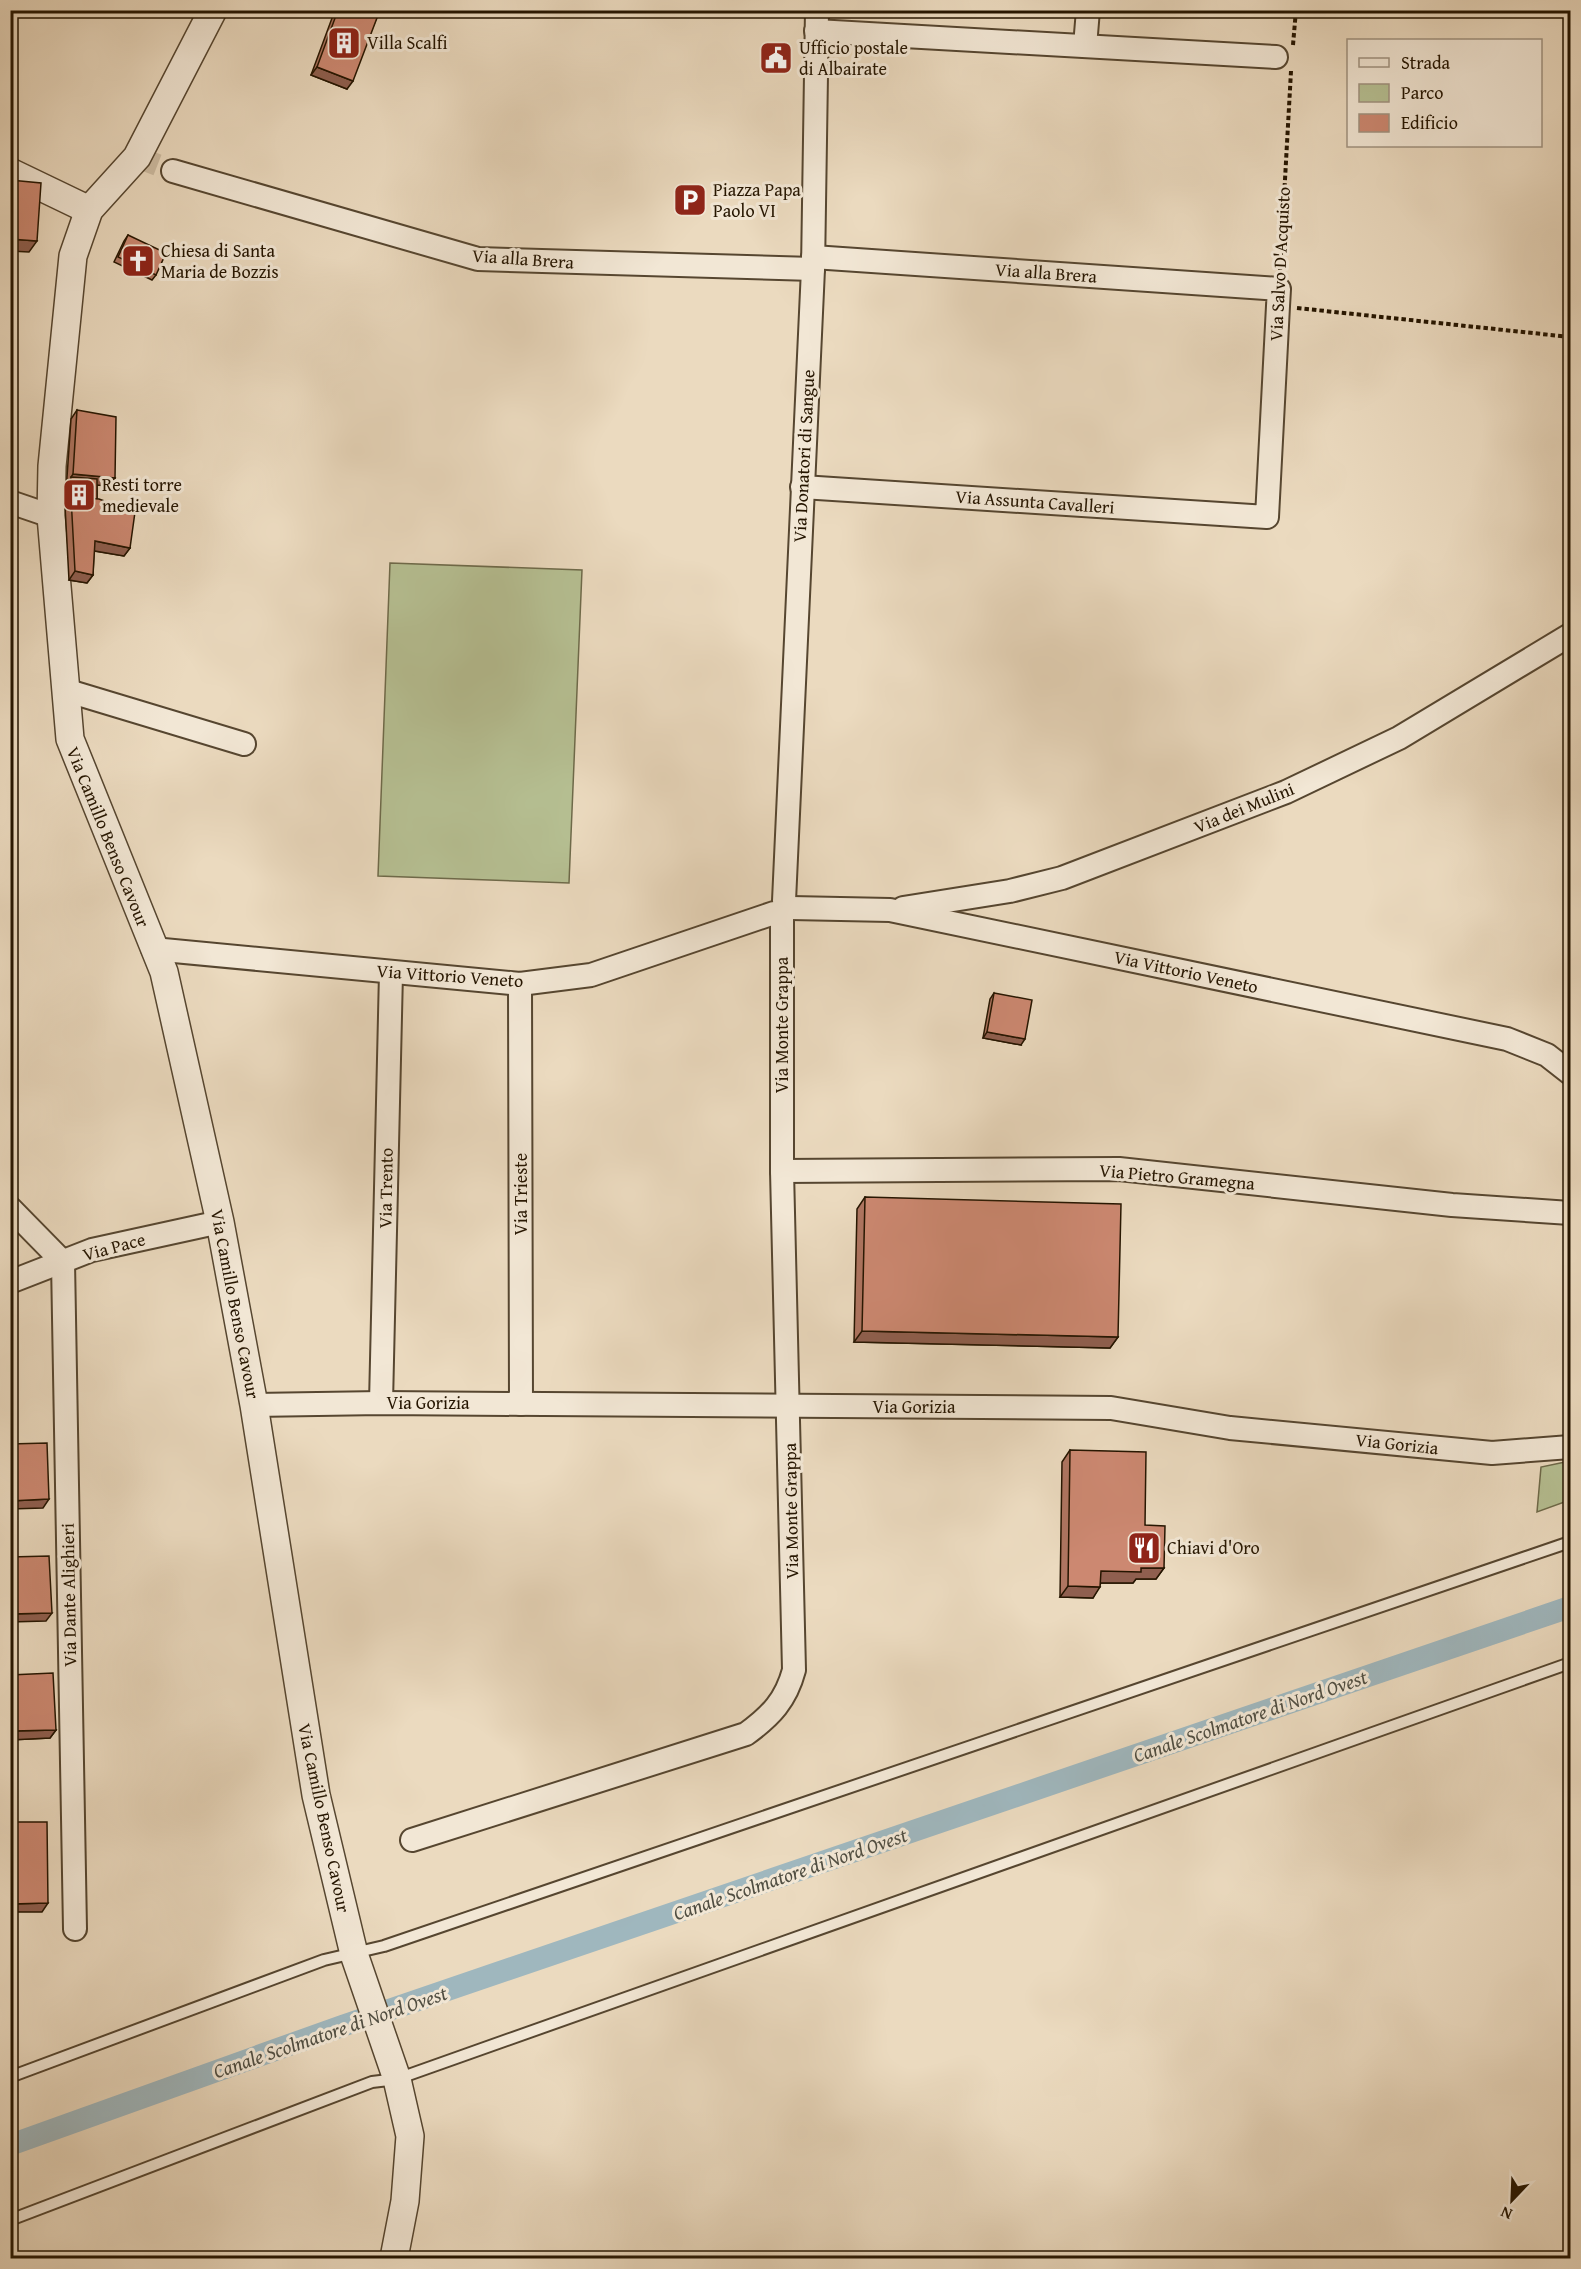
<svg xmlns="http://www.w3.org/2000/svg" width="1581" height="2269" font-family="'Gentium Book Plus',serif">
  <style>
    .green { fill: #b6c093; stroke: #6e6a4a; stroke-width: 1.5 }
    .lines { fill: none; stroke-linecap: round; stroke-linejoin: round }
    .canal { stroke: #9fb7be; stroke-width: 22 }
    .minor-tunnel { stroke: #cdbca2; stroke-width: 22; stroke-dasharray: 22 11; stroke-linecap: butt }
    .service-casing { stroke: #564630; stroke-width: 14 }
    .minor-casing { stroke: #564630; stroke-width: 26 }
    .tertiary-casing { stroke: #564630; stroke-width: 30 }
    .path { stroke: #251500; stroke-width: 4; stroke-dasharray: 4.5 3; stroke-linecap: butt }
    .service { stroke: #f2e7d5; stroke-width: 10 }
    .minor { stroke: #f2e7d5; stroke-width: 22 }
    .tertiary { stroke: #f2e7d5; stroke-width: 27 }
    .wall { fill: #af7561; stroke: #251500; stroke-width: 1.5 }
    .shaded-wall { fill: #8f5f4f; stroke: #251500; stroke-width: 1.5 }
    .building { fill: #cc8871; stroke: #251500; stroke-width: 1.5 }
    .labels { text-anchor: middle; stroke-width: 6; stroke-linejoin: round; paint-order: stroke }
    .poi-label { font-size: 18px; fill: #251500; stroke: #f2e7d5; text-anchor: start }
    .street-label { font-size: 18px; fill: #251500; stroke: #f2e7d5 }
    .water-label { font-size: 20px; font-style: italic; fill: #504e42; stroke: #f2e7d5 }
  </style>
  <rect width="100%" height="100%" fill="#ebdabf"/>
  <filter id="stains"><feTurbulence type="fractalNoise" baseFrequency=".00333" numOctaves="4"/><feColorMatrix values="0 0 0 0 .2 0 0 0 0 .09 0 0 0 0 .02 0 0 0 .5 -.17"/></filter>
  <radialGradient id="worn" r=".72"><stop offset=".6" stop-color="#630" stop-opacity="0"/><stop offset="1" stop-color="#630" stop-opacity=".3"/></radialGradient>
  <g class="green">
    <path d="M390 563 582 570 569 883 378 876Z"/>
    <path d="M1570 1461V1500L1537 1512 1541 1467Z"/>
  </g>
  <g class="lines">
    <path class="canal" d="M10 2145 342 2026 1570 1607"/>
    <path class="minor-tunnel" d="M137 157 173 171"/>
    <g class="service-casing">
      <g id="service">
        <path d="M10 2077 324 1960 384 1946 1570 1542"/>
        <path d="M10 2220 372 2082 397 2079 1570 1663"/>
      </g>
    </g>
    <g class="minor-casing">
      <g id="minor">
        <path d="M816 31 1276 57"/>
        <path d="M1085 46 1088 10"/>
        <path d="M173 171 478 259 813 269"/>
        <path d="M802 487 1267 517 1278 306 1279 289 813 257"/>
        <path d="M10 502 51 516"/>
        <path d="M65 690 244 744"/>
        <path d="M784 901 813 269 817 10"/>
        <path d="M791 908 890 910 1507 1039 1547 1055 1570 1073"/>
        <path d="M903 908 1010 891 1062 878 1286 792 1399 738 1570 635"/>
        <path d="M153 949 520 984 591 975 774 913"/>
        <path d="M520 984 521 1404"/>
        <path d="M782 1171 1119 1169 1452 1205 1570 1213"/>
        <path d="M10 1208 63 1262 75 1929"/>
        <path d="M10 1282 92 1250 220 1222"/>
        <path d="M381 1403 391 973"/>
        <path d="M254 1405 381 1403 1111 1408 1230 1428 1492 1453 1570 1447"/>
        <path d="M412 1840 746 1734C771 1716 786 1700 794 1670L782 1171V918"/>
      </g>
    </g>
    <g class="tertiary-casing">
      <g id="tertiary">
        <path d="M213 10 137 157 89 210 73 256 52 466 51 516 70 739 164 972 220 1222 254 1405 316 1795 354 1954 397 2079 410 2136 405 2201 394 2258"/>
        <path d="M10 172 89 210"/>
      </g>
    </g>
    <g class="path">
      <path d="M1293 45 1296 10"/>
      <path d="M1280 270 1291 71"/>
      <path d="M1297 308 1570 337"/>
    </g>
    <use href="#service" class="service"/>
    <use href="#minor" class="minor"/>
    <use href="#tertiary" class="tertiary"/>
  </g>
  <g class="wall">
    <path d="M335 10H380L347 89 311 75Z"/>
    <path d="M128 235 156 275 152 280 114 262 124 241Z"/>
    <path d="M77 410 115 478 109 486 97 485V499L130 548 124 556 94 551 93 575 87 583 69 580 65 506 71 419Z"/>
    <path d="M994 993 1021 1045 983 1038 990 999Z"/>
    <path d="M865 1197 1118 1337 1110 1348 854 1342 857 1209Z"/>
    <path d="M1070 1450 1145 1525 1164 1568 1156 1579H1136L1133 1583H1101L1093 1598 1060 1597 1062 1462Z"/>
    <path d="M10 1675 56 1730 50 1738 10 1740Z"/>
  </g>
  <g class="shaded-wall">
    <path d="M317 67 353 81 347 89 311 75Z"/>
    <path d="M10 239 37 241 29 252 10 251Z"/>
    <path d="M73 474 115 478 109 486 70 483 71 477Z"/>
    <path d="M95 541 130 548 124 556 89 550Z"/>
    <path d="M75 571 93 575 87 583 69 580Z"/>
    <path d="M987 1032 1025 1039 1021 1045 983 1038Z"/>
    <path d="M862 1331 1118 1337 1110 1348 854 1342Z"/>
    <path d="M49 1499 43 1508 10 1509V1501Z"/>
    <path d="M1141 1568H1164L1156 1579H1136L1133 1583H1093L1101 1571Z"/>
    <path d="M1068 1586 1100 1587 1093 1598 1060 1597Z"/>
    <path d="M52 1613 46 1621 10 1622V1614Z"/>
    <path d="M56 1730 50 1738 10 1740V1735L13 1731Z"/>
    <path d="M48 1903 42 1912H10L11 1904Z"/>
  </g>
  <g class="building">
    <path d="M338 10H380L353 81 317 67Z"/>
    <path d="M10 180 41 183 37 241 10 239Z"/>
    <path d="M128 235 166 253 156 275 118 257Z"/>
    <path d="M77 410 116 417 115 478 73 474Z"/>
    <path d="M71 477 97 479V499L71 497 69 500Z"/>
    <path d="M71 497 99 499 135 512 130 548 95 541 93 575 75 571Z"/>
    <path d="M994 993 1032 1000 1025 1039 987 1032Z"/>
    <path d="M865 1197 1121 1204 1118 1337 862 1331Z"/>
    <path d="M47 1443 49 1499 10 1501V1444Z"/>
    <path d="M1070 1450 1146 1452 1145 1525 1165 1526 1164 1568H1141V1572L1101 1571 1100 1587 1068 1586Z"/>
    <path d="M49 1556 52 1613 10 1614V1557Z"/>
    <path d="M53 1673 56 1730 13 1731 10 1675Z"/>
    <path d="M10 1822H47L48 1903 11 1904Z"/>
  </g>
  <defs>
    <g id="building-square" transform="scale(1.725)"><rect x="-9" y="-9" width="18" height="18" rx="4" fill="#8f2418" stroke="#f2e7d5"/><path d="M-4-6H4V6H1V3H-1V6H-4ZM-2.5-4.3h1.7v1.8h-1.7ZM.8-4.3h1.7v1.8H.8ZM-2.5-1h1.7V.8h-1.7ZM.8-1h1.7V.8H.8Z" fill="#fff"/></g>
    <g id="civic-square" transform="scale(1.725)"><rect x="-9" y="-9" width="18" height="18" rx="4" fill="#8f2418" stroke="#f2e7d5"/><path d="M-.6-6.5H3V-4.5H.6V-3L4-1V1h2V6H-6V1h2V-1L-.6-3ZM-1.2 2.5V6h2.4V2.5Z" fill="#fff"/></g>
    <g id="parking-square" transform="scale(1.725)"><rect x="-9" y="-9" width="18" height="18" rx="4" fill="#8f2418" stroke="#f2e7d5"/><path d="M-3.5-5.5H1a3.5 3.5 0 0 1 0 7H-1V5.5H-3.5ZM-1-3.4V-.6H.8a1.4 1.4 0 0 0 0-2.8Z" fill="#fff"/></g>
    <g id="church-square" transform="scale(1.725)"><rect x="-9" y="-9" width="18" height="18" rx="4" fill="#8f2418" stroke="#f2e7d5"/><path d="M-1.2-6h2.4v3.5h3.3v2.4h-3.3V6h-2.4V-.1h-3.3v-2.4h3.3Z" fill="#fff"/></g>
    <g id="restaurant-square" transform="scale(1.725)"><rect x="-9" y="-9" width="18" height="18" rx="4" fill="#8f2418" stroke="#f2e7d5"/><path d="M-5-6h1v4h1v-4h1v4h1v-4h1v5L-1.5 .5V6h-2V.5L-5-1ZM5-6V6H3V1.5H1.5Q1.5-4 5-6Z" fill="#fff"/></g>
  </defs>
  <g fill-rule="evenodd">
    <use href="#building-square" x="344" y="43"/>
    <use href="#civic-square" x="776" y="58"/>
    <use href="#parking-square" x="690" y="200"/>
    <use href="#church-square" x="138" y="261"/>
    <use href="#building-square" x="79" y="495"/>
    <use href="#restaurant-square" x="1144" y="1548"/>
  </g>
  <g class="labels">
    <g class="poi-label">
      <text x="367" y="49">Villa Scalfi</text>
      <text x="799" y="54">Ufficio postale<tspan x="799" dy="21">di Albairate</tspan></text>
      <text x="713" y="196">Piazza Papa<tspan x="713" dy="21">Paolo VI</tspan></text>
      <text x="161" y="257">Chiesa di Santa<tspan x="161" dy="21">Maria de Bozzis</tspan></text>
      <text x="102" y="491">Resti torre<tspan x="102" dy="21">medievale</tspan></text>
      <text x="1167" y="1554">Chiavi d'Oro</text>
    </g>
    <g class="street-label">
      <text transform="translate(523 259) rotate(4)" y="6">Via alla Brera</text>
      <text transform="translate(1280 264) rotate(-87)" y="6">Via Salvo D'Acquisto</text>
      <text transform="translate(1046 273) rotate(4)" y="6">Via alla Brera</text>
      <text transform="translate(804 456) rotate(-87)" y="6">Via Donatori di Sangue</text>
      <text transform="translate(1035 502) rotate(4)" y="6">Via Assunta Cavalleri</text>
      <text transform="translate(1244 808) rotate(-22)" y="6">Via dei Mulini</text>
      <text transform="translate(108 837) rotate(68)" y="6">Via Camillo Benso Cavour</text>
      <text transform="translate(1186 972) rotate(12)" y="6">Via Vittorio Veneto</text>
      <text transform="translate(450 976) rotate(4)" y="6">Via Vittorio Veneto</text>
      <text transform="translate(782 1025) rotate(-90)" y="6">Via Monte Grappa</text>
      <text transform="translate(1177 1177) rotate(5)" y="6">Via Pietro Gramegna</text>
      <text transform="translate(386 1188) rotate(-89)" y="6">Via Trento</text>
      <text transform="translate(521 1194) rotate(-90)" y="6">Via Trieste</text>
      <text transform="translate(114 1247) rotate(-15)" y="6">Via Pace</text>
      <text transform="translate(235 1304) rotate(79)" y="6">Via Camillo Benso Cavour</text>
      <text x="428" y="1409">Via Gorizia</text>
      <text x="914" y="1413">Via Gorizia</text>
      <text transform="translate(1397 1444) rotate(6)" y="6">Via Gorizia</text>
      <text transform="translate(791 1511) rotate(-91)" y="6">Via Monte Grappa</text>
      <text transform="translate(69 1595) rotate(-91)" y="6">Via Dante Alighieri</text>
      <text transform="translate(324 1818) rotate(78)" y="6">Via Camillo Benso Cavour</text>
    </g>
    <g class="water-label">
      <text transform="translate(1250 1716) rotate(-19)" y="7">Canale Scolmatore di Nord Ovest</text>
      <text transform="translate(790 1874) rotate(-19)" y="7">Canale Scolmatore di Nord Ovest</text>
      <text transform="translate(330 2032) rotate(-19)" y="7">Canale Scolmatore di Nord Ovest</text>
    </g>
  </g>
  <rect width="1581" height="2269" fill="none" stroke="#ebdabf" stroke-width="36"/>
  <rect x="12" y="12" width="1557" height="2245" fill="none" stroke="#251500" stroke-width="3"/>
  <rect x="18" y="18" width="1545" height="2233" fill="none" stroke="#251500" stroke-width="1.5"/>
  <rect x="1347" y="39" width="195" height="108" fill="#f2e7d5" stroke="#a09380" stroke-width="1.5"/>
  <rect x="1359" y="58" width="30" height="9" fill="#f2e7d5" stroke="#a09380" stroke-width="1.5"/>
  <text x="1401" y="69" font-size="18" fill="#251500">Strada</text>
  <rect x="1359" y="84" width="30" height="18" fill="#b6c093" stroke="#a09380" stroke-width="1.5"/>
  <text x="1401" y="99" font-size="18" fill="#251500">Parco</text>
  <rect x="1359" y="114" width="30" height="18" fill="#cc8871" stroke="#a09380" stroke-width="1.5"/>
  <text x="1401" y="129" font-size="18" fill="#251500">Edificio</text>
  <g transform="translate(1512 2200) rotate(203)" stroke="#f2e7d5" stroke-width="4.5" paint-order="stroke">
  <path d="M0-4.5L10 22L0 15L-10 22Z" fill="#251500"/>
  <text y="-9" font-size="16" font-weight="bold" text-anchor="middle" fill="#251500">N</text>
  </g>
  <rect width="100%" height="100%" filter="url(#stains)"/>
  <rect width="100%" height="100%" fill="url(#worn)"/>
</svg>
